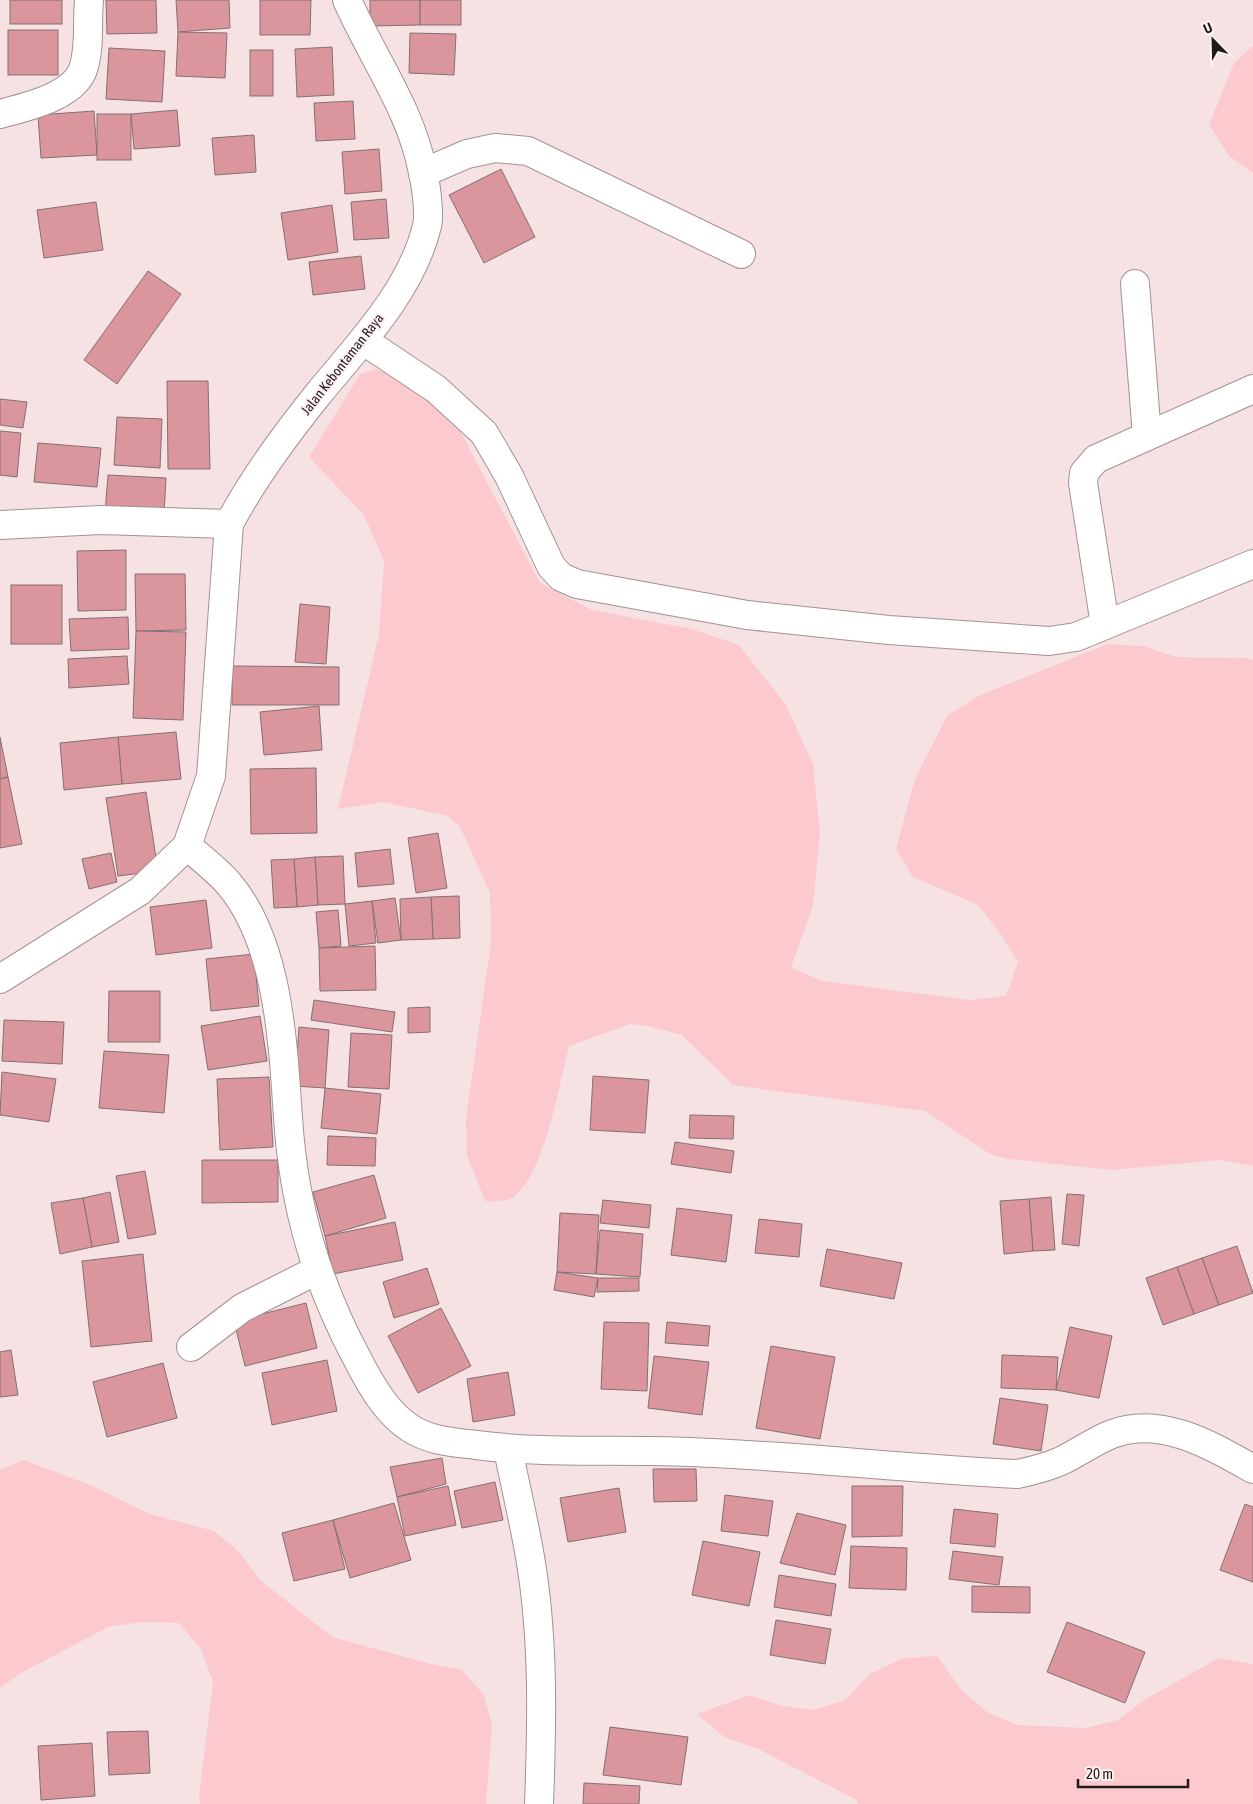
<svg xmlns="http://www.w3.org/2000/svg" width="1253" height="1804" font-family="'Asap Condensed',sans-serif">
  <style>
    .green { fill: #fcc9ce }
    .building { fill: #db959d; stroke: #837072 }
    .lines { fill: none; stroke-linecap: round; stroke-linejoin: round }
    .minor-casing { stroke: #a49193; stroke-width: 30 }
    .minor { stroke: #fff; stroke-width: 28 }
    .labels { text-anchor: middle; stroke-width: 4; stroke-linejoin: round; paint-order: stroke }
    .street-label { font-size: 14px; fill: #221b1c; stroke: #fef1f2 }
  </style>
  <rect width="100%" height="100%" fill="#f7e2e3"/>
  <g class="green">
    <path d="M1253 46V173L1229 156 1209 125 1234 63Z"/>
    <path d="M376 369 407 382 457 425 540 583 592 610 692 629 739 645 786 705 813 764 820 833 813 906 791 967 822 981 970 1000 1006 996 1018 962 1000 933 978 905 913 877 896 849 915 779 947 716 978 696 1108 644 1143 646 1176 657 1245 658 1253 660V1166L1219 1160 1113 1170 1008 1159 990 1154 925 1111 733 1085 682 1035 647 1026 630 1024 569 1046C559 1085 546 1167 517 1194 508 1202 497 1202 485 1201L467 1155 466 1119 491 942 490 893 460 827 448 816 383 802 338 809 379 634 384 561 364 515 309 457 360 374Z"/>
    <path d="M23 1460 90 1485 150 1514 214 1531 239 1552 260 1580 332 1637 431 1664 462 1670 484 1695 492 1725 486 1804H200L199 1795 213 1682 201 1649 179 1623 141 1622 108 1627 21 1673 0 1688V1470Z"/>
    <path d="M937 1656 962 1691 987 1712 1017 1725 1086 1728 1118 1720 1144 1700 1219 1658 1253 1664V1804H859L855 1799 758 1749 724 1737 697 1714 749 1695 782 1706 814 1710 845 1700 870 1674 903 1658Z"/>
  </g>
  <g class="building">
    <rect x="10" y="0" width="52" height="24"/>
    <path d="M106 0H156L157 33 107 34Z"/>
    <path d="M176 0H229L230 28 178 32Z"/>
    <path d="M260 0H311L310 35H260Z"/>
    <path d="M370 0H420V25L370 26Z"/>
    <rect x="420" y="0" width="41" height="25"/>
    <rect x="8" y="30" width="50" height="45"/>
    <path d="M178 32 227 33 225 78 176 76Z"/>
    <path d="M410 33 456 34 454 75 409 73Z"/>
    <path d="M332 47 334 95 297 97 295 49Z"/>
    <path d="M109 48 165 51 162 102 106 99Z"/>
    <rect x="250" y="50" width="23" height="46"/>
    <path d="M353 101 355 139 316 141 314 103Z"/>
    <path d="M177 110 180 146 134 149 131 114Z"/>
    <path d="M94 111 97 155 41 158 38 115Z"/>
    <rect x="97" y="114" width="34" height="46"/>
    <path d="M254 135 256 172 215 175 212 138Z"/>
    <path d="M379 149 382 191 345 194 342 152Z"/>
    <path d="M501 169 535 237 484 263 449 195Z"/>
    <path d="M386 199 389 238 354 240 351 202Z"/>
    <path d="M96 202 103 250 44 258 37 210Z"/>
    <path d="M332 205 338 252 288 260 281 213Z"/>
    <path d="M361 256 365 289 313 295 309 262Z"/>
    <path d="M148 271 181 294 117 384 84 360Z"/>
    <path d="M167 381H208L210 469H168Z"/>
    <path d="M0 399 27 402 23 428 0 425Z"/>
    <path d="M117 417 162 419 160 468 114 465Z"/>
    <path d="M0 431 21 433 17 477 0 475Z"/>
    <path d="M38 443 101 448 97 487 34 482Z"/>
    <path d="M108 475 166 478 164 516 105 514Z"/>
    <path d="M126 550V610L78 611 77 551Z"/>
    <path d="M135 574H185L186 630 136 631Z"/>
    <rect x="11" y="585" width="51" height="59"/>
    <path d="M300 604 330 607 326 664 295 662Z"/>
    <path d="M128 617 129 649 71 651 69 619Z"/>
    <path d="M136 631 186 632 183 720 133 718Z"/>
    <path d="M127 656 129 684 69 688 68 659Z"/>
    <path d="M232 666 339 667V705H232Z"/>
    <path d="M319 706 322 750 264 755 260 712Z"/>
    <path d="M176 732 181 779 122 784 118 737Z"/>
    <path d="M0 737 8 777 0 779Z"/>
    <path d="M118 737 122 784 64 790 60 743Z"/>
    <path d="M316 768 317 833 251 834 250 769Z"/>
    <path d="M8 777 22 844 0 848V779Z"/>
    <path d="M146 792 158 871 118 876 106 798Z"/>
    <path d="M438 833 447 888 416 893 408 838Z"/>
    <path d="M390 849 394 884 358 887 355 853Z"/>
    <path d="M111 853 117 882 89 889 82 859Z"/>
    <path d="M343 856 345 904 318 905 315 857Z"/>
    <path d="M315 857 318 905 297 907 294 859Z"/>
    <path d="M294 859 297 907 274 908 271 860Z"/>
    <path d="M459 896 460 938 433 939 431 897Z"/>
    <path d="M431 897 433 939 401 940 400 899Z"/>
    <path d="M395 898 401 940 378 943 372 901Z"/>
    <path d="M206 900 212 948 156 955 150 907Z"/>
    <path d="M372 901 376 943 349 946 345 904Z"/>
    <path d="M338 910 341 946 319 948 316 912Z"/>
    <path d="M375 946 376 990 320 991 319 948Z"/>
    <path d="M254 954 259 1006 211 1011 206 959Z"/>
    <path d="M109 991H160V1042H108Z"/>
    <path d="M314 1000 395 1012 392 1032 311 1020Z"/>
    <path d="M430 1007V1032L408 1033V1008Z"/>
    <path d="M260 1016 267 1061 208 1070 201 1026Z"/>
    <path d="M4 1020 64 1022 62 1064 2 1061Z"/>
    <path d="M299 1027 329 1030 325 1088 295 1086Z"/>
    <path d="M351 1033 392 1035 389 1089 348 1087Z"/>
    <path d="M104 1051 169 1055 164 1113 99 1108Z"/>
    <path d="M2 1072 56 1079 49 1122 0 1115Z"/>
    <path d="M593 1076 649 1080 645 1133 590 1130Z"/>
    <path d="M269 1077 273 1147 220 1150 217 1079Z"/>
    <path d="M325 1088 381 1094 377 1134 321 1128Z"/>
    <path d="M690 1115 734 1116 733 1139 689 1138Z"/>
    <path d="M328 1136 376 1138 375 1166 327 1165Z"/>
    <path d="M675 1142 734 1151 731 1173 671 1164Z"/>
    <path d="M202 1160H278V1202L202 1203Z"/>
    <path d="M145 1171 156 1234 128 1239 116 1176Z"/>
    <path d="M374 1175 386 1218 325 1236 313 1192Z"/>
    <path d="M110 1192 119 1242 92 1247 83 1198Z"/>
    <path d="M1067 1194 1084 1195 1079 1246 1062 1244Z"/>
    <path d="M1051 1197 1055 1250 1033 1251 1029 1199Z"/>
    <path d="M83 1198 92 1247 60 1254 51 1203Z"/>
    <path d="M1029 1199 1033 1251 1004 1254 1000 1201Z"/>
    <path d="M603 1200 651 1205 649 1228 600 1223Z"/>
    <path d="M677 1208 732 1215 726 1262 671 1255Z"/>
    <path d="M560 1213 599 1215 596 1274 557 1272Z"/>
    <path d="M759 1219 802 1224 799 1257 755 1253Z"/>
    <path d="M395 1222 403 1260 333 1274 325 1236Z"/>
    <path d="M600 1230 643 1234 640 1277 596 1274Z"/>
    <path d="M1237 1246 1253 1293 1219 1305 1202 1258Z"/>
    <path d="M827 1249 902 1263 894 1299 820 1286Z"/>
    <path d="M143 1254 152 1341 91 1347 82 1261Z"/>
    <path d="M1202 1258 1219 1305 1194 1314 1177 1267Z"/>
    <path d="M1177 1267 1194 1314 1163 1325 1146 1278Z"/>
    <path d="M427 1268 439 1304 394 1318 383 1282Z"/>
    <path d="M557 1272 598 1278 594 1297 554 1290Z"/>
    <path d="M598 1278H639V1291L597 1292Z"/>
    <path d="M306 1303 317 1348 245 1366 234 1321Z"/>
    <path d="M441 1308 471 1366 418 1393 388 1336Z"/>
    <path d="M604 1322 649 1323 647 1391 601 1389Z"/>
    <path d="M667 1322 710 1326 708 1346 665 1343Z"/>
    <path d="M1070 1327 1112 1336 1099 1398 1056 1390Z"/>
    <path d="M771 1346 835 1357 820 1439 756 1428Z"/>
    <path d="M11 1350 18 1395 0 1397V1352Z"/>
    <path d="M1002 1355 1058 1357 1056 1390 1001 1388Z"/>
    <path d="M654 1356 709 1362 702 1415 648 1408Z"/>
    <path d="M327 1360 337 1411 272 1425 262 1373Z"/>
    <path d="M163 1363 177 1418 107 1437 93 1382Z"/>
    <path d="M508 1372 515 1415 473 1422 467 1379Z"/>
    <path d="M1000 1398 1048 1405 1041 1451 993 1444Z"/>
    <path d="M442 1458 446 1484 397 1497 390 1467Z"/>
    <path d="M653 1469H696L697 1501 654 1502Z"/>
    <path d="M495 1482 503 1520 462 1528 454 1491Z"/>
    <path d="M448 1486 456 1525 405 1536 397 1497Z"/>
    <path d="M852 1486H903L902 1536 852 1537Z"/>
    <path d="M619 1488 626 1532 568 1542 560 1498Z"/>
    <path d="M725 1495 773 1501 768 1536 721 1531Z"/>
    <path d="M394 1503 411 1560 350 1578 333 1520Z"/>
    <path d="M1245 1504 1253 1507V1582L1220 1570Z"/>
    <path d="M954 1509 998 1514 995 1547 950 1543Z"/>
    <path d="M797 1513 846 1525 835 1575 780 1563Z"/>
    <path d="M333 1520 345 1569 294 1581 282 1533Z"/>
    <path d="M703 1541 760 1552 749 1606 692 1595Z"/>
    <path d="M851 1546 907 1548 906 1590 849 1588Z"/>
    <path d="M953 1551 1003 1557 999 1585 949 1579Z"/>
    <path d="M779 1575 836 1584 831 1616 774 1607Z"/>
    <path d="M972 1586 1030 1587V1613L972 1612Z"/>
    <path d="M776 1620 831 1629 825 1664 770 1655Z"/>
    <path d="M1067 1622 1145 1652 1125 1703 1047 1672Z"/>
    <path d="M610 1727 688 1737 681 1785 603 1775Z"/>
    <path d="M148 1731 150 1773 109 1775 107 1732Z"/>
    <path d="M92 1743 95 1796 41 1800 38 1746Z"/>
    <path d="M584 1783 640 1786 639 1804H583Z"/>
  </g>
  <g class="lines">
    <g class="minor-casing">
      <g id="minor">
        <path d="M0 114C26 107 77 96 84 66 90 46 87 21 89 0"/>
        <path d="M423 173 467 154 495 148 528 151 741 254"/>
        <path d="M1135 284 1147 436"/>
        <path d="M364 341 436 389 484 433 509 476 551 566 561 577 577 584 747 615 889 630 1049 641 1076 637 1253 564"/>
        <path d="M0 525 101 520 229 524"/>
        <path d="M1105 625 1083 483 1084 473 1096 459 1253 389"/>
        <path d="M187 846C201 858 217 870 229 884 279 943 283 1044 288 1118 294 1208 317 1285 360 1364 372 1387 387 1413 410 1428 430 1441 452 1442 476 1445 547 1454 618 1449 690 1452 799 1456 908 1469 1017 1474 1032 1471 1047 1467 1061 1461 1078 1453 1094 1441 1112 1434 1161 1415 1212 1446 1253 1469"/>
        <path d="M0 979 140 891 187 846 211 776 229 524C253 478 286 434 319 393 360 343 411 291 427 226 430 215 426 185 423 173 412 111 372 57 347 0"/>
        <path d="M191 1347 242 1308 317 1270"/>
        <path d="M508 1449C515 1485 524 1521 530 1557 544 1638 542 1722 539 1804"/>
      </g>
    </g>
    <use href="#minor" class="minor"/>
  </g>
  <g class="labels">
    <g class="street-label">
      <text transform="translate(342 364) rotate(-52)" y="5">Jalan Kebontaman Raya</text>
    </g>
  </g>
  <g transform="translate(1213 40) rotate(337)" stroke="#fef1f2" stroke-width="4" paint-order="stroke">
  <path d="M0-4L9 19L0 12L-9 19Z" fill="#221b1c"/>
  <text y="-8" font-size="14" font-weight="bold" text-anchor="middle" fill="#221b1c">U</text>
  </g>
  <path d="M1078 1779v8h110v-8" fill="none" stroke="#221b1c" stroke-width="2.5"/>
  <text x="1086" y="1779" font-size="15" fill="#221b1c" stroke="#fef1f2" stroke-width="4" paint-order="stroke">20 m</text>
</svg>
